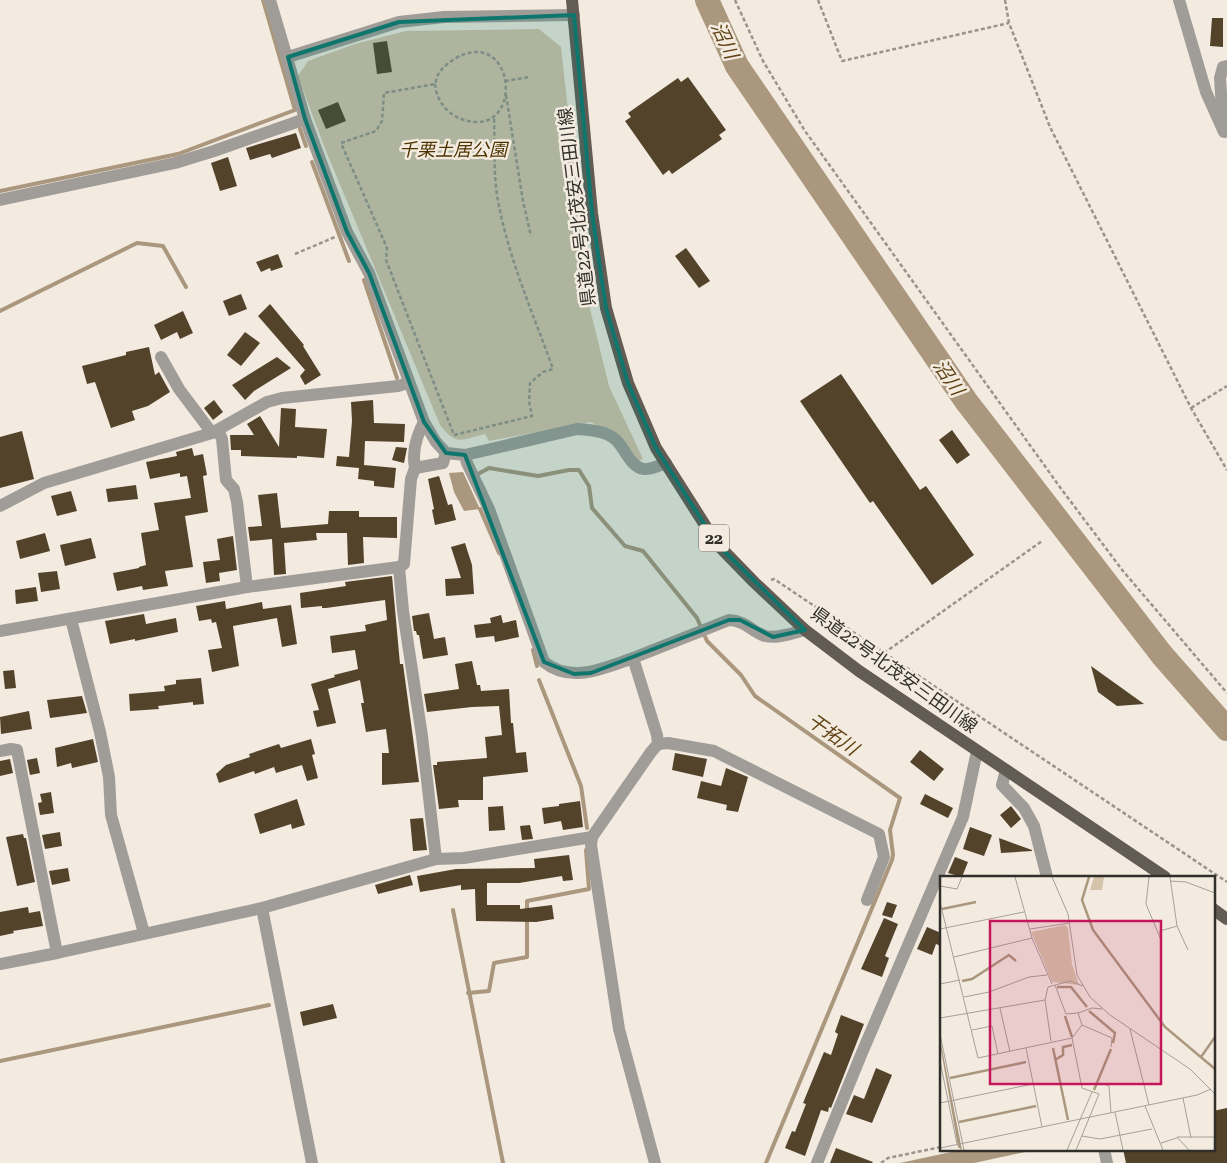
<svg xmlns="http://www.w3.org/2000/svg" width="1227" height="1163" font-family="'Roboto Serif','Noto Sans JP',serif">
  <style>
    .green { fill: #d6c4aa }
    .water { fill: #aa977d }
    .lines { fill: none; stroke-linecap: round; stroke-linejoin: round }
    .stream { stroke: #aa977d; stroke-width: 4 }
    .river { stroke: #aa977d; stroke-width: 24 }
    .building { fill: #53432b }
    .path { stroke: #9a948c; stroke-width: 2.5; stroke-dasharray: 4 2.5; stroke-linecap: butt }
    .minor { stroke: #a09d98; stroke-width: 12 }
    .major { stroke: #625c54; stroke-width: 12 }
    .marked { fill: #0f766e; fill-opacity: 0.2; stroke: #0f766e; stroke-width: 4; stroke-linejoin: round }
    .labels { text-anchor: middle; stroke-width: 5; stroke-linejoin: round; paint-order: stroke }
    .shield { fill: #f3ebe0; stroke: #6c6761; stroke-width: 1 }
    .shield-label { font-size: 16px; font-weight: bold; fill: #322f2b }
    .park-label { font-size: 18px; font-style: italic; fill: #4e3300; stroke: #f3ebe0 }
    .street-label { font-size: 18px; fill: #322f2b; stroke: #f3ebe0 }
    .water-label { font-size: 19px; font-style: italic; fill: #604414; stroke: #f3ebe0 }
    .inset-river { fill: none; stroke: #aa977d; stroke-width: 2.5 }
    .inset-road { fill: none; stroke: #a6a098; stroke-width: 1 }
    .view { fill: #c2185b; fill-opacity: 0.15; stroke: #c2185b; stroke-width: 2.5 }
    .inset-edge { fill: none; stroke: #322f2b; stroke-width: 2.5 }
  </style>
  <rect width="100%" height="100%" fill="#f3ebe0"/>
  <path class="green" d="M539 29 561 47 590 309 609 386 643 459 637 461 620 439 591 422 489 441 485 434C461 440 456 446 440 425L324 146 298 76 308 61 355 44 406 31Z"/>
  <g class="water">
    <path d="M463 472 480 509 464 511 454 492 449 473Z"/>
    <path d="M965 1149H1039L974 1163H900Z"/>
  </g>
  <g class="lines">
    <g class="stream">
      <path d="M300 129 306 146"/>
      <path d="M312 162 349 261"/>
      <path d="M0 191 178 154 295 110 263 0"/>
      <path d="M364 280 397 378"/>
      <path d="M0 311 137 243 163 246 186 287"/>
      <path d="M478 474 489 468 538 476 569 470H579L589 486 592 508 625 546 643 551 697 618 707 641 741 675 755 696 900 798 890 830 893 855 892 860 766 1163"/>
      <path d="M480 509 499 553"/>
      <path d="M533 650 537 666"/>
      <path d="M539 680 581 786 587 828"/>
      <path d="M453 910 503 1163"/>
      <path d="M527 912V901L589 889 586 850"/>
      <path d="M468 993 489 991 494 963 527 957V919"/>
      <path d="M0 1061 269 1005"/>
    </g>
    <path class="river" d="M707 0 737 66 966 401 1162 655 1227 729"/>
  </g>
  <g class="building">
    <path d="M1212 18H1223V47L1210 46Z"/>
    <path d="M387 41 392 72 377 74 373 43Z"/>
    <path d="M688 77 726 130 719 135 722 139 672 174 669 170 663 175 625 121 631 117 628 113 678 78 681 82Z"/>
    <path d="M338 102 346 121 326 129 318 110Z"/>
    <path d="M296 133 301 148 272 158 270 154 250 160 246 148Z"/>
    <path d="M228 157 237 186 220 191 211 163Z"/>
    <path d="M686 248 710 281 699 288 675 256Z"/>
    <path d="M278 254 283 267 271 271 270 268 261 272 256 262Z"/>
    <path d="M241 294 247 309 229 316 223 301Z"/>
    <path d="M270 304 304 345 303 346 321 375 305 385 300 376 305 370 258 316Z"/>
    <path d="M183 311 193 333 180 339 177 332 161 340 154 325Z"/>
    <path d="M245 332 260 343 241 366 227 355Z"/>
    <path d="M149 347 155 375 159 372 170 392 148 406 132 411 135 420 111 428 95 382 87 384 82 366 126 355V352Z"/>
    <path d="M277 357 291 368 254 391 245 400 232 385Z"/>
    <path d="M841 374 920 490 926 486 974 555 932 585 873 501 870 503 800 401Z"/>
    <path d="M214 400 223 412 213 420 204 408Z"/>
    <path d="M373 400 374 423 405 424 404 442 365 441 364 465 396 468 394 488 374 486V481L358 479 359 468 336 466 337 456 349 457 352 421 351 402Z"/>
    <path d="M281 408 296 409 295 427 327 429 324 458 297 456V458L241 456V450H231L230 435H254L247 424 260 416 279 447Z"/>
    <path d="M952 430 970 455 957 464 939 440Z"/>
    <path d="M22 431 34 479 0 488V437Z"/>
    <path d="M396 447 407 448 404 463 392 460Z"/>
    <path d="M192 448 194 456 203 454 207 475 203 476 208 512 185 516 193 567 165 571 168 586 143 590 142 586 117 591 113 573 139 568V567L146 565 141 533 159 530 154 503 191 498 187 476 180 477V473L150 479 146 462 177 456 176 452Z"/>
    <path d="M439 476 448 505 452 504 456 520 435 525 432 510 434 509 428 479Z"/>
    <path d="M136 485 138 499 108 502 106 489Z"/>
    <path d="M71 491 77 511 57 516 51 496Z"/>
    <path d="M277 493 281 528 328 524 329 511H359V517H397V538L363 537 364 563 348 565 347 533H316L317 540 284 543 286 574 274 575 272 539 250 541 248 527 262 526 258 495Z"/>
    <path d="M45 533 50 551 20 559 16 541Z"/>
    <path d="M233 536 237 570 219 573 220 581 206 583 203 562 220 560 217 539Z"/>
    <path d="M91 538 96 558 65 566 60 545Z"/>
    <path d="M465 543 472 565 474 594 446 596 445 579 461 578 451 547Z"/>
    <path d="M57 571 60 589 41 592 38 573Z"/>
    <path d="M392 576 400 664H403L419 782 382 785V753H389L386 729 366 732 361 703H364L360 680 328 689 336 723 317 727 313 711 319 710 311 684 335 677 334 675 358 669 355 650 332 653 330 636 366 631 365 625 387 620 385 600 326 608H322V606L301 608 300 593 346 586 345 582Z"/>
    <path d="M36 587 38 601 16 604 15 590Z"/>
    <path d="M225 601 226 609 262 602 263 609 291 605 297 644 282 647 277 618 233 626 239 666 212 672 208 650 222 648 216 622 212 623 211 619 199 621 196 606Z"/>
    <path d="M429 613 434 639 445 637 448 655 423 659 419 635H417L416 631H414L412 616Z"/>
    <path d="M144 614 146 624 176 618 178 632 135 641V639L110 644 105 621Z"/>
    <path d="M501 615 503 623 516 620 519 637 495 642 494 636 476 638 474 625 491 623 490 618Z"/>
    <path d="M472 661 477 685H480L481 691 509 689 511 723H513L516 753 526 752 528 772 483 777V800H458L459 807 439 809 433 765H437V762L487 758 485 737 502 735 499 706 472 707 427 712 424 694 459 689 455 664Z"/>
    <path d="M1091 666 1144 704 1117 706 1098 692Z"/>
    <path d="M14 670 16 688 5 689 3 671Z"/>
    <path d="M201 678 204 704 193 705V702L158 706 159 709 130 711 129 694 165 691 164 686 176 684V680Z"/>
    <path d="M82 696 87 713 50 718 47 700Z"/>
    <path d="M29 711 32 729 1 734 0 717Z"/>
    <path d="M93 739 98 762 72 768 71 763 57 767 55 748Z"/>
    <path d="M311 739 315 754 312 755 318 778 307 781 302 765 276 773 274 767 255 774 254 771 219 783 216 774 226 765 250 757 249 754 279 744 281 748Z"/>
    <path d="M920 750 944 769 934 781 910 762Z"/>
    <path d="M675 753 707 759 703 777 672 770Z"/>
    <path d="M37 758 40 773 30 775 27 760Z"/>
    <path d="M10 759 13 773 0 776V761Z"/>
    <path d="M726 768 748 777 738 812 726 810 727 805 697 798 701 781 721 786Z"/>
    <path d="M51 792 54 813 40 815 38 803 42 802 40 794Z"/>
    <path d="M925 794 953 808 948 818 920 804Z"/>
    <path d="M297 799 305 825 292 829 291 824 260 834 254 814Z"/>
    <path d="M580 801 583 827 563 830 561 821 544 824 542 808 559 806V804Z"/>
    <path d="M503 806 505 830 489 831 488 807Z"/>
    <path d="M1011 806 1021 819 1011 828 1000 815Z"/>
    <path d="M423 818 427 850 413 851 410 819Z"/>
    <path d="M530 825 533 839 522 840 520 826Z"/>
    <path d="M970 827 992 835 984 856 963 849Z"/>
    <path d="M60 832 62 846 45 849 42 835Z"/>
    <path d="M23 834 24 838H26L35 882 17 886 6 837Z"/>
    <path d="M999 838 1032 850V851L1001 853Z"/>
    <path d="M569 855 573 880 563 881 562 876 519 883H487V905H520V909L552 905 554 919 536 922 476 921 475 889 461 890V885L420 892 417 876 456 869 535 868 534 859Z"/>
    <path d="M955 857 968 862 962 877 948 873Z"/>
    <path d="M68 868 70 881 52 885 49 871Z"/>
    <path d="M410 875 413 885 378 894 375 885Z"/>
    <path d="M887 902 897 905 892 918 882 915Z"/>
    <path d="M28 907 29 913 40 911 43 926 13 931 14 933 0 936V912Z"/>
    <path d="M884 918 898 924 885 956 889 958 882 977 861 969Z"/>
    <path d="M927 927 941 933V946L936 944 932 955 917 949Z"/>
    <path d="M333 1004 337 1018 303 1026 300 1012Z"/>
    <path d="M841 1015 864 1024 831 1108 829 1107 828 1112 821 1110 805 1156 785 1148 792 1131 795 1132 806 1104 803 1103 824 1052 831 1055 838 1034 835 1032Z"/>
    <path d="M876 1068 892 1075 872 1123 846 1114 854 1095 864 1099Z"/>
    <path d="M1227 1108V1163H1126L1123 1149H1213V1111Z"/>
    <path d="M836 1148 873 1162 872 1163H830Z"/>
  </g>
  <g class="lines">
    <g class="path">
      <path d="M735 0 763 61 805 131 866 216 1062 490 1123 571 1227 693"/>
      <path d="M818 0 842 61 1009 23"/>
      <path d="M1005 0 1009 23 1050 127 1191 408 1227 470"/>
      <path d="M505 81 530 77"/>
      <path d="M435 84C437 106 454 121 476 122 521 124 514 35 462 55 456 57 442 67 439 73 437 76 436 81 435 84L384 93 382 121 376 131 341 143 387 248 386 260 454 435 532 416 529 401 530 383 543 372 553 369C533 313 509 260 498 201 493 174 495 145 494 117"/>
      <path d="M506 95 523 201 531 236"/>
      <path d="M295 254 335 237"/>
      <path d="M1191 408 1227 386"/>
      <path d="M771 580 774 579 1227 882"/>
      <path d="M884 653 1042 541"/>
      <path d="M881 1163 888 1158 941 1147"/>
    </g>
    <g class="minor">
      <path d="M270 0 305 119 347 232 369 273 424 422 436 442 446 453 465 455 577 429C591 430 607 431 617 441 625 449 631 468 644 469 650 470 660 465 666 463"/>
      <path d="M1179 0 1206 92 1224 132"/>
      <path d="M288 57 399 22 444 17 574 15"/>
      <path d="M1223 123 1220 78 1223 67 1227 66"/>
      <path d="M0 200 175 163 214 151 305 119"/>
      <path d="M161 357 179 389 212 433"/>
      <path d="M218 430 222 439 226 480 234 489 237 502 247 587"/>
      <path d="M465 455 467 463 489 509 544 662C571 684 604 668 633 658"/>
      <path d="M415 468C412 452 416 437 424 422"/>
      <path d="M0 506 44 483 212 433 267 402 282 398 398 386 408 383"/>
      <path d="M399 567 403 611 422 736 436 859"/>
      <path d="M71 619 100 732 109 777 111 815 144 933"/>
      <path d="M0 631 247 587 399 567 404 564 411 479 415 468 443 463 446 453"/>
      <path d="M658 744 668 743 714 751 879 834 884 857 867 900"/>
      <path d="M0 751 11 749 17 750 57 953"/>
      <path d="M1006 770 1002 785 1024 808 1034 826 1047 877"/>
      <path d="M262 908 312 1163"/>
      <path d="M0 964 57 953 262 908 436 859 464 858 592 837"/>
      <path d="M1104 1149 1107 1163"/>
      <path d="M655 1163 619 1029 591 845 592 837 651 752 658 744 657 735 633 658 729 620C746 621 751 631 765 636 777 639 793 633 805 630"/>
      <path d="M817 1163 861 1055 963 817 977 751"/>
    </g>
    <g class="major">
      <path d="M572 0 592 213 606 308 628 383 656 448 717 544 754 582 805 630 859 671 1165 877"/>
      <path d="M1213 909 1227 919"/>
    </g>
  </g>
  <path class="marked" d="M574 15 592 213 606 308 628 383 656 448 717 544 805 630 773 637 740 620H729L591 673 574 674 544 662 465 455 446 453 424 422 369 273 347 232 305 119 288 57 399 22Z"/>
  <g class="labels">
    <rect class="shield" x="699" y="524.5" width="30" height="27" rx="4"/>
    <g class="shield-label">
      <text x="714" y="544">22</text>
    </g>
    <g class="park-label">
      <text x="453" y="156">千栗土居公園</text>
    </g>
    <g class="street-label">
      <text transform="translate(577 207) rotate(-97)" y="6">県道22号北茂安三田川線</text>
      <text transform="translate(894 670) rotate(36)" y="6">県道22号北茂安三田川線</text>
    </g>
    <g class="water-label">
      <text transform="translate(725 40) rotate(65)" y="7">沼川</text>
      <text transform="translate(949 377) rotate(56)" y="7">沼川</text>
      <text transform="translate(833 734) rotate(35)" y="7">干拓川</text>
    </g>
  </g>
  <g transform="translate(940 876)">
    <rect width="275" height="275" fill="#f3ebe0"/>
    <path d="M154 1H164L162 14H150ZM125 49 128 52 132 88 139 109 112 106 91 56Z" fill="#d6c4aa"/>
    <path d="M0 168H1L22 274 18 271Z" fill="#aa977d"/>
    <path class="inset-river" d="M149 1 142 24 153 54 225 151 275 193M2 33 36 26M22 105 32 103 69 79 76 85M117 111H131L147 131M149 135 175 157 173 167M125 140 132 161M113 172 128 244M261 181 275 161M115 184 123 179V171L132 169M10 202 86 186M154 214 171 173M19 246 96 230"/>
    <path class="inset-road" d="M75 1 92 62 112 108M112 1 128 38 137 99 150 121 170 139 250 193 275 218M209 1 206 28 221 64M230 1 237 50 248 74M230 5 246 6 275 17M0 10 17 13 22 1M0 26 38 182 132 162M0 53 84 36M90 53 130 47M220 59V55L237 50M14 81 92 62M0 108 20 104M115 109 126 138 138 137M24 121 49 116 89 101 107 99M60 132 70 176M0 142 105 124M142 149 172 162 171 171M190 153 209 229M32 154 52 150 58 178M0 158 24 274M111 165 105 124 108 111 130 105 143 110M86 172 102 251M0 185 17 268M164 208 169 210 171 237M243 222 251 262M0 227 93 208M205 230 223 274M175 236 183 274M142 260 160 263 212 253M221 267 237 262M0 272 257 219 271 213M127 274 152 216M136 274 159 218 142 212 132 162 142 149 138 137 152 132 162 133M249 274 237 261H275"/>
    <path class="view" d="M50 45H221V208H50Z"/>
    <rect width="275" height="275" class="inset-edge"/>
  </g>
</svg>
